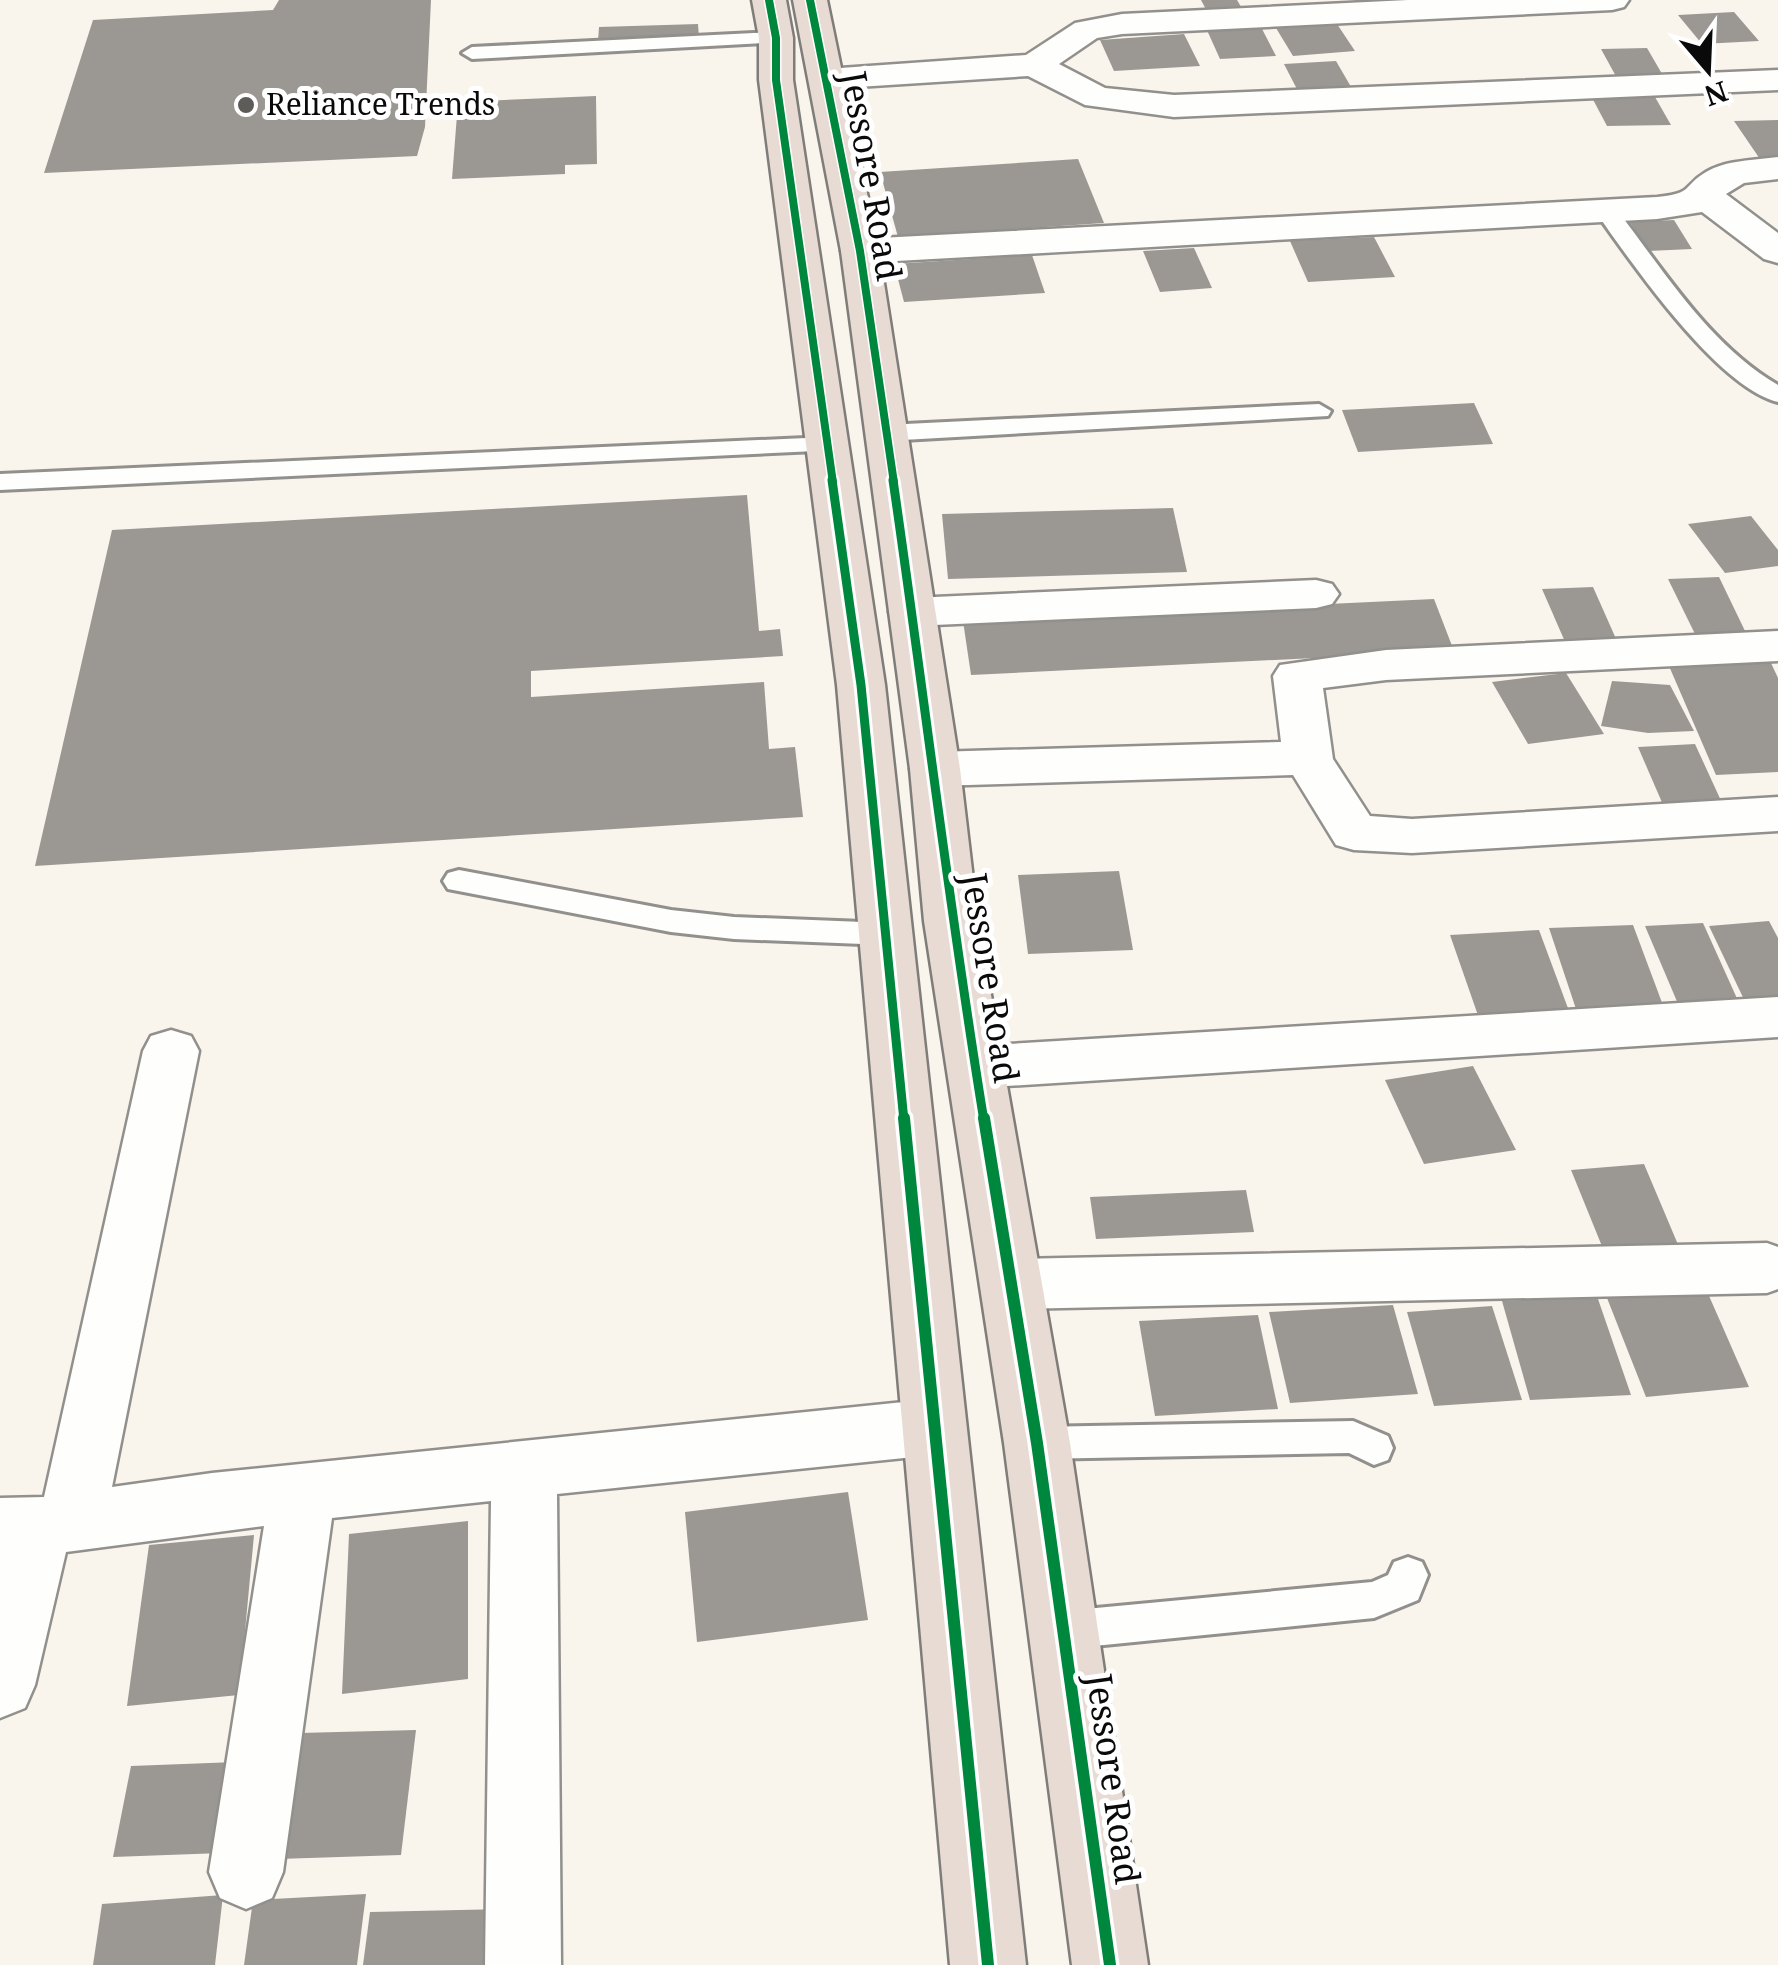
<svg xmlns="http://www.w3.org/2000/svg" width="1778" height="1965" font-family="'Noto Serif',serif">
  <style>
    .building { fill: #9b9894 }
    .lines { fill: none; stroke-linecap: round; stroke-linejoin: round }
    .lane-casing { stroke: #92908c; stroke-width: 6 }
    .street-casing { stroke: #92908c; stroke-width: 5 }
    .highway-casing { stroke: #7f7d7a; stroke-width: 5 }
    .lane { fill: #fefefc; fill-rule: evenodd }
    .street { fill: #fefefc; fill-rule: evenodd }
    .highway { fill: #e8dbd3; fill-rule: evenodd }
    .cycleway-far2-casing { stroke: #fff; stroke-width: 11 }
    .cycleway-far1-casing { stroke: #fff; stroke-width: 15 }
    .cycleway-casing { stroke: #fff; stroke-width: 19 }
    .cycleway-far2 { stroke: #00873e; stroke-width: 8 }
    .cycleway-far1 { stroke: #00873e; stroke-width: 9 }
    .cycleway { stroke: #00873e; stroke-width: 12 }
    .poi-dot { fill: #5e5c59; stroke: #fff; stroke-width: 4 }
    .labels { text-anchor: middle; stroke-width: 10; stroke-linejoin: round; paint-order: stroke }
    .far-poi-label { font-size: 30px; fill: #0a0a0a; stroke: #fff; text-anchor: start }
    .street-label { font-size: 35px; fill: #0a0a0a; stroke: #fff }
  </style>
  <rect width="100%" height="100%" fill="#f9f5ed"/>
  <g class="building">
    <path d="M279 0H431L425 127 417 156 44 173 93 20 273 10Z"/>
    <path d="M1201 0H1237L1246 15 1210 17Z"/>
    <path d="M1734 12 1759 41 1702 44 1678 15Z"/>
    <path d="M698 24 699 38 598 42 599 27Z"/>
    <path d="M1337 24 1355 51 1293 56 1276 28Z"/>
    <path d="M1260 25 1276 56 1220 59 1206 28Z"/>
    <path d="M1184 34 1200 66 1114 71 1100 40Z"/>
    <path d="M1647 48 1665 79 1618 80 1601 49Z"/>
    <path d="M1336 61 1354 92 1300 95 1284 64Z"/>
    <path d="M1651 90 1671 125 1607 126 1589 92Z"/>
    <path d="M596 96 597 164 565 165V174L452 179 458 102Z"/>
    <path d="M1778 120V161L1762 162 1734 121Z"/>
    <path d="M1078 159 1104 223 898 237 880 172Z"/>
    <path d="M1674 220 1692 249 1648 251 1630 222Z"/>
    <path d="M1374 237 1395 277 1308 282 1290 241Z"/>
    <path d="M1194 248 1212 288 1160 292 1143 251Z"/>
    <path d="M1032 255 1045 293 904 302 894 264Z"/>
    <path d="M1474 403 1493 444 1358 452 1342 410Z"/>
    <path d="M747 495 759 631 780 629 783 656 531 671V697L764 682 769 749 795 747 803 817 35 866 112 530Z"/>
    <path d="M1173 508 1187 572 948 579 942 514Z"/>
    <path d="M1751 516 1778 550V566L1725 573 1688 524Z"/>
    <path d="M1719 577 1746 633 1695 634 1668 579Z"/>
    <path d="M1593 587 1617 641 1566 644 1542 589Z"/>
    <path d="M1434 599 1454 651 971 675 963 621Z"/>
    <path d="M1771 663 1778 678V772L1716 775 1669 666Z"/>
    <path d="M1566 673 1604 734 1528 744 1492 682Z"/>
    <path d="M1612 681 1670 685 1694 731 1648 733 1601 726Z"/>
    <path d="M1695 744 1723 805 1664 807 1638 747Z"/>
    <path d="M1119 871 1133 950 1028 954 1018 875Z"/>
    <path d="M1769 921 1778 938V1008L1749 1010 1709 926Z"/>
    <path d="M1703 923 1744 1014 1684 1018 1645 926Z"/>
    <path d="M1633 925 1667 1016 1579 1018 1549 928Z"/>
    <path d="M1539 930 1572 1019 1481 1024 1450 935Z"/>
    <path d="M1473 1066 1516 1150 1424 1164 1385 1080Z"/>
    <path d="M1644 1164 1682 1254 1608 1261 1571 1170Z"/>
    <path d="M1246 1190 1254 1232 1096 1239 1090 1197Z"/>
    <path d="M1706 1289 1749 1387 1646 1397 1607 1298Z"/>
    <path d="M1597 1296 1631 1395 1530 1400 1502 1301Z"/>
    <path d="M1393 1305 1418 1394 1290 1403 1269 1312Z"/>
    <path d="M1492 1306 1522 1400 1434 1406 1407 1312Z"/>
    <path d="M1258 1315 1278 1409 1155 1416 1139 1321Z"/>
    <path d="M848 1492 868 1620 697 1642 685 1512Z"/>
    <path d="M468 1521V1679L342 1694 349 1534Z"/>
    <path d="M254 1535 239 1695 127 1706 149 1545Z"/>
    <path d="M416 1730 401 1855 278 1859 299 1733Z"/>
    <path d="M236 1762 222 1853 113 1857 131 1766Z"/>
    <path d="M366 1894 357 1965H244L253 1900Z"/>
    <path d="M223 1895 215 1965H93L102 1904Z"/>
    <path d="M505 1909 500 1965H363L370 1912Z"/>
  </g>
  <g class="lines">
    <g class="lane-casing">
      <g id="lane">
        <path d="M776 32 786 38 783 42 472 59 462 53 472 47Z"/>
        <path d="M1606 204 1614 206C1662 268 1709 345 1778 385V402C1717 387 1631 262 1595 211Z"/>
        <path d="M1319 404 1331 411 1328 416 885 441 872 433 885 425Z"/>
        <path d="M828 437 837 440 841 445 837 450 0 490V474Z"/>
        <path d="M459 870 671 910 734 917 888 923 899 926 904 934 899 942 888 945 734 939 671 932 448 889 443 881 448 873Z"/>
        <path d="M1353 1421 1388 1436 1393 1448 1388 1460 1374 1465 1349 1453 1037 1459 1023 1455 1018 1443 1023 1431 1037 1427Z"/>
        <path d="M1408 1557 1422 1562 1428 1575 1418 1600 1374 1618 1064 1649 1049 1643 1043 1630 1049 1617 1064 1611 1372 1582 1388 1575 1394 1562Z"/>
      </g>
    </g>
    <g class="street-casing">
      <g id="street">
        <path d="M1408 0H1629L1624 7 1612 10 1122 34 1097 38 1059 64 1105 88 1174 95 1778 70V90L1174 117 1085 105 1028 76 826 89 814 86 809 79 814 72 826 69 1026 55 1075 23 1122 14Z"/>
        <path d="M1778 157V179L1744 183 1726 194 1778 233V263L1764 259 1702 212 1657 219 860 263 846 259 841 251 846 243 860 239 1657 197C1695 193 1681 187 1706 172 1726 160 1755 160 1778 157Z"/>
        <path d="M1316 580 1332 584 1339 594 1332 604 1316 608 912 626 895 622 889 612 895 602 912 598Z"/>
        <path d="M1778 631V661L1386 680 1323 688 1333 759 1370 816 1412 819 1778 797V831L1412 853 1354 850 1336 845 1293 775 935 786 917 781 910 769 917 757 935 752 1281 742 1273 676 1280 665 1386 650Z"/>
        <path d="M1778 997V1037L976 1088 956 1082 948 1067 956 1052 976 1046Z"/>
        <path d="M171 1030 191 1036 199 1051 112 1487 212 1473 933 1399 956 1408 965 1427 956 1446 933 1455 557 1494 561 1965H485L491 1501 332 1518 283 1872 272 1898 246 1909 220 1898 209 1872 264 1526 66 1552 35 1685 25 1708 0 1718V1498L44 1497 143 1051 151 1036Z"/>
        <path d="M1767 1243 1778 1247V1289L1767 1293 1011 1309 989 1302 980 1284 989 1266 1011 1259Z"/>
      </g>
    </g>
    <g class="highway-casing">
      <g id="highway">
        <path d="M752 0H786L793 38V80L885 685 1026 1965H950L837 685 759 80V38Z"/>
        <path d="M793 0H827L879 251 960 769 978 921 1070 1443 1148 1965H1072L1004 1443 924 921 910 769 841 251Z"/>
      </g>
    </g>
    <use href="#lane" class="lane"/>
    <use href="#street" class="street"/>
    <use href="#highway" class="highway"/>
    <g class="cycleway-far2-casing">
      <g id="cycleway-far2">
        <path d="M769 0 776 38V80L833 483"/>
        <path d="M810 0 860 251 894 483"/>
      </g>
    </g>
    <g class="cycleway-far1-casing">
      <g id="cycleway-far1">
        <path d="M832 480 861 685 904 1121"/>
        <path d="M893 480C924 694 949 908 984 1121"/>
      </g>
    </g>
    <g class="cycleway-casing">
      <g id="cycleway">
        <path d="M904 1118 988 1965"/>
        <path d="M984 1118 1037 1443 1110 1965"/>
      </g>
    </g>
    <use href="#cycleway-far2" class="cycleway-far2"/>
    <use href="#cycleway-far1" class="cycleway-far1"/>
    <use href="#cycleway" class="cycleway"/>
  </g>
  <circle class="poi-dot" cx="246" cy="105" r="10"/>
  <g class="labels">
    <g class="far-poi-label">
      <text x="266" y="115">Reliance Trends</text>
    </g>
    <g class="street-label">
      <text transform="translate(871 176) rotate(80)" y="12">Jessore Road</text>
      <text transform="translate(990 978) rotate(81)" y="12">Jessore Road</text>
      <text transform="translate(1113 1779) rotate(82)" y="12">Jessore Road</text>
    </g>
  </g>
  <g transform="translate(1708 70) rotate(161)" stroke="#ffffff" stroke-width="8" paint-order="stroke">
  <path d="M0-8L18 38L0 25L-18 38Z" fill="#0a0a0a"/>
  <text y="-15" font-size="28" font-weight="bold" text-anchor="middle" fill="#0a0a0a">N</text>
  </g>
</svg>
